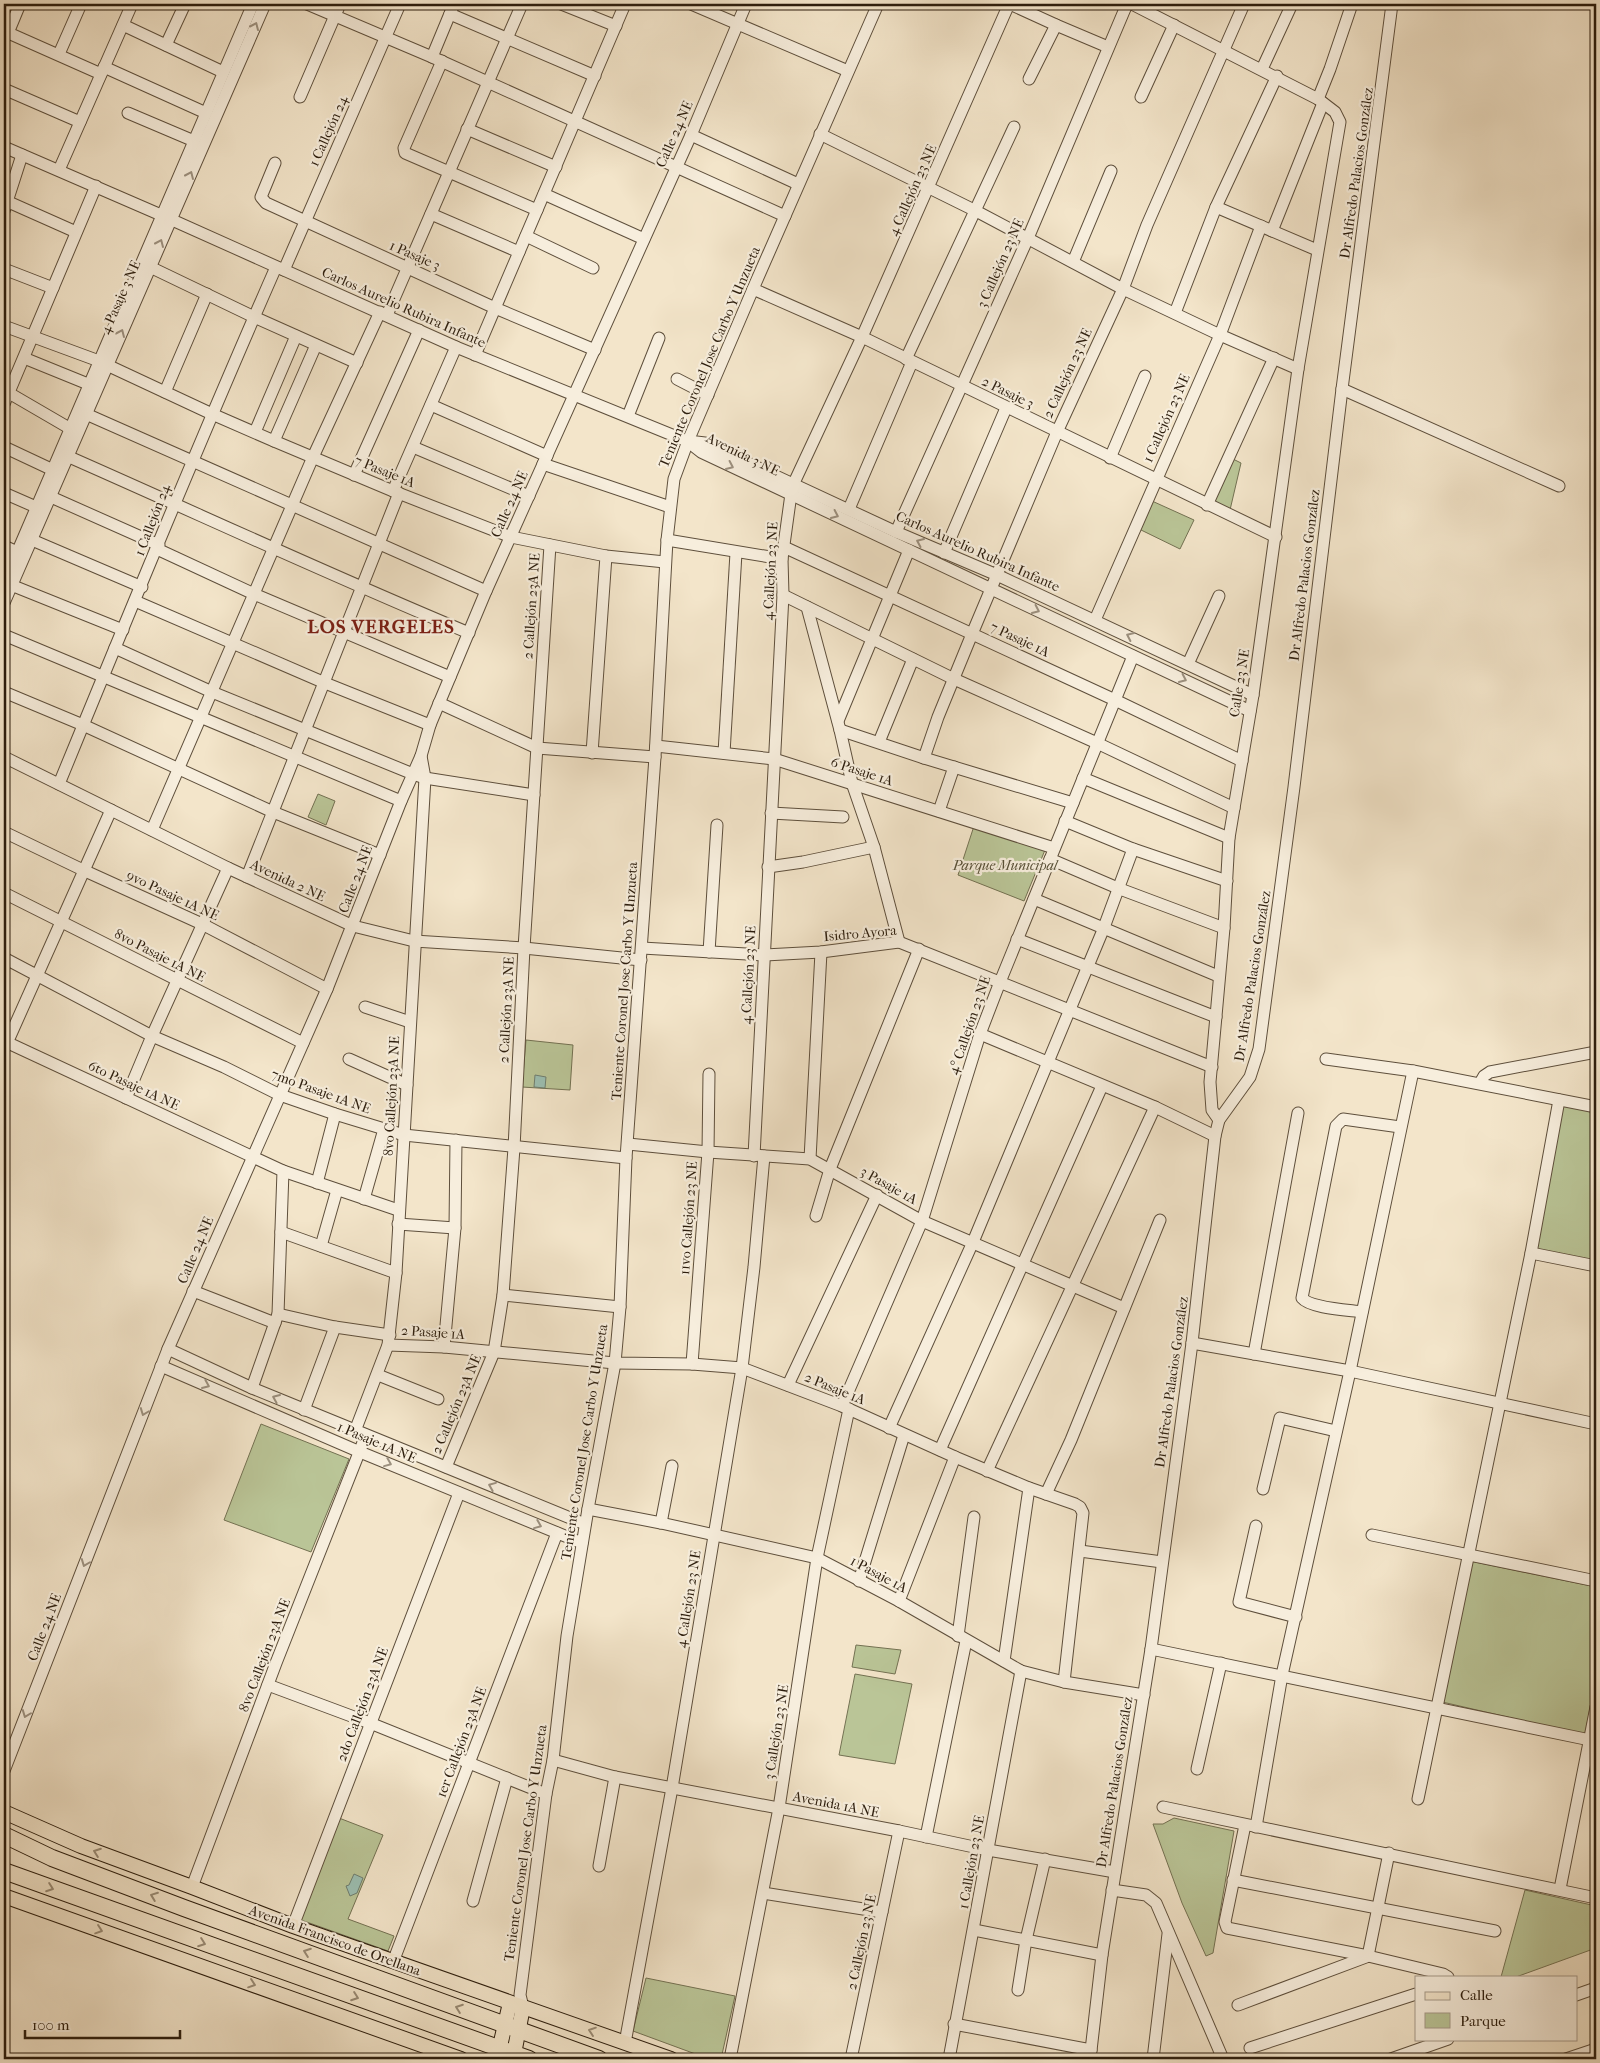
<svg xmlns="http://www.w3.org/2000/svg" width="1600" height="2063" font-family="'IM FELL French Canon',serif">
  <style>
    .green { fill: #bac597; stroke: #737152 }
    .water { fill: #9cbfb2; stroke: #6f7e70 }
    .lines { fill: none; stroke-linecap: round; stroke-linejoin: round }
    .minor-casing { stroke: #5e4f3c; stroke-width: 13 }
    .major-casing { stroke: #2c1d0d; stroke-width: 16 }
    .highway-casing { stroke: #2c1d0d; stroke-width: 18 }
    .minor { stroke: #f7eedd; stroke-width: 11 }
    .major { stroke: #f3e5ca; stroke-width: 14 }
    .highway { stroke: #f3e5ca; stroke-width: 16 }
    .oneway { stroke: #9c907f }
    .oneway2 { stroke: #998b75 }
    .labels { text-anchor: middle; stroke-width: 4.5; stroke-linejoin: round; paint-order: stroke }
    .street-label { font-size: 14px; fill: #2c1d0d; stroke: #f7eedd }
    .park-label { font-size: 14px; font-style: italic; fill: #574f36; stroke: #f7eedd }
    .district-label { font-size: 19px; font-weight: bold; letter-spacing: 1px; fill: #7a1f14; stroke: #f7eedd }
  </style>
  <rect width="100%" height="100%" fill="#f3e5ca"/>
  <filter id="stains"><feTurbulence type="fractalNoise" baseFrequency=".004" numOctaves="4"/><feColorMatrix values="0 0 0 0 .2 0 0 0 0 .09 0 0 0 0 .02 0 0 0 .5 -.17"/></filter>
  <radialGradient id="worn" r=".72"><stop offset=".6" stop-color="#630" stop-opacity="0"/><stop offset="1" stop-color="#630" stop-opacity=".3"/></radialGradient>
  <g class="green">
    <path d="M1231 458 1241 463 1230 510 1211 502Z"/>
    <path d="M1152 501 1194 520 1180 549 1139 529Z"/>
    <path d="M318 794 335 801 326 825 308 817Z"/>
    <path d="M974 826 1045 850 1024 901 958 875Z"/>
    <path d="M526 1040 573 1045 570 1090 522 1087Z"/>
    <path d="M1562 1105 1596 1112V1262L1532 1249Z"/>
    <path d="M261 1424 349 1459 311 1552 224 1520Z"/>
    <path d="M1470 1561 1596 1587V1675L1585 1735 1438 1701Z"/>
    <path d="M856 1645 901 1650 895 1674 852 1667Z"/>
    <path d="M855 1674 912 1684 895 1764 839 1755Z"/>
    <path d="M339 1818 383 1835 348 1919 394 1936 388 1951 301 1920Z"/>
    <path d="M1174 1818 1234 1831 1213 1953 1206 1956 1182 1903 1153 1824H1163Z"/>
    <path d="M1525 1890 1596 1906V1948L1516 1977H1501Z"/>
    <path d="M646 1978 735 1996 721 2059H709L633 2031Z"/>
  </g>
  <g class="water">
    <path d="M535 1075 546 1077 545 1088 534 1087Z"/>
    <path d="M354 1874 363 1878 357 1893 350 1896 346 1886 349 1885Z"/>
  </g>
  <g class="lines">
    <g class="minor-casing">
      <g id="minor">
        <path d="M307 4 432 57 785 216"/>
        <path d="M561 4 616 26"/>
        <path d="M691 4 848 71"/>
        <path d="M1010 4 1056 25"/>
        <path d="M1132 4 1318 99 1335 112 1340 122 1298 369 1253 695 1229 838 1224 928 1210 1082 1212 1110 1219 1120"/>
        <path d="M450 14 595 76"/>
        <path d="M123 25 223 72"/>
        <path d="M4 31 101 74"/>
        <path d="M8 33 20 4"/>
        <path d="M166 45 185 4"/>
        <path d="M59 54 81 4"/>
        <path d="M432 57 454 4"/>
        <path d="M442 61 404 148 405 153 537 210"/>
        <path d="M104 67 206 113"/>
        <path d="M1262 69 1292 4"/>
        <path d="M1029 79 1056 25 1108 47"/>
        <path d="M4 89 80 122"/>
        <path d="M300 97 340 4"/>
        <path d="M1141 97 1174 25"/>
        <path d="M1318 99 1330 69 1352 4"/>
        <path d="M128 113 194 141"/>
        <path d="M467 129 556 167"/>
        <path d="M820 134 976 211 1123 289 1220 335 1298 369"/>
        <path d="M691 135 798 184"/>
        <path d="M4 147 161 215 456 347 687 441 701 452 1250 711"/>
        <path d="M275 163 261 197 266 203 495 308 595 350"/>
        <path d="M59 170 132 4"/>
        <path d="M544 194 644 239"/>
        <path d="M4 200 76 232"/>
        <path d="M1216 207 1317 250"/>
        <path d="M4 211 22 155"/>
        <path d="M431 214 519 252"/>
        <path d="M1272 231 1323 103"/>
        <path d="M526 236 593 268"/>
        <path d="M1073 262 1111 171"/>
        <path d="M150 267 254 317 357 363"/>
        <path d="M4 269 53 288"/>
        <path d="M284 270 400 4"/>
        <path d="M753 289 862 337 1276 537"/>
        <path d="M1175 313 1216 207 1277 76"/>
        <path d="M387 315 522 4"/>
        <path d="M4 326 99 361"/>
        <path d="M475 355 625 4"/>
        <path d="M24 358 88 384"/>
        <path d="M906 359 1014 127"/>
        <path d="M107 365 212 414 274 441 393 491 511 537 606 556 665 562"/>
        <path d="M677 379 708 395"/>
        <path d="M1342 389 1559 486"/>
        <path d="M165 392 207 294"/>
        <path d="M9 393 76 432"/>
        <path d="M4 404 96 186"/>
        <path d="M431 405 547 456"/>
        <path d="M86 414 486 591"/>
        <path d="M628 416 659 338"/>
        <path d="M255 432 296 336"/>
        <path d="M274 441 316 345"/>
        <path d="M688 441 705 443 896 532 997 575 1253 695"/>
        <path d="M4 447 53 470"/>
        <path d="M413 447 529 496"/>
        <path d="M67 456C201 515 334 577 469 633"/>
        <path d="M1110 458 1145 376"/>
        <path d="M543 464 670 507"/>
        <path d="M354 475 419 330"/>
        <path d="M393 491 456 347"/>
        <path d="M4 493 36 507"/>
        <path d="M51 497 159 545"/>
        <path d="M1207 505 1274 358"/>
        <path d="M849 509 912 362"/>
        <path d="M896 532 1028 238 1127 4"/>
        <path d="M32 540 142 587"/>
        <path d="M667 540 782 559"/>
        <path d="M4 546 17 552"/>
        <path d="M784 547 1115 700 1242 761"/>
        <path d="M157 549 254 594 450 677"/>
        <path d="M944 553 1006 408"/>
        <path d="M4 583 253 4"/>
        <path d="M11 585 123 630"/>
        <path d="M783 595 954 679 1097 743 1234 808"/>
        <path d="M135 601 325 683 430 725"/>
        <path d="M4 603 265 4"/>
        <path d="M807 607 840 730 852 783 874 847 899 942"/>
        <path d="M1095 620 1220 335 1261 226"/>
        <path d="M4 635 401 801"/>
        <path d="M115 648 212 692 413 774 425 778 534 795"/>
        <path d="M1188 664 1219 596"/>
        <path d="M4 692 83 725 273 812 380 855"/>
        <path d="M439 703 537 748 655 757"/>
        <path d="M838 721 909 550"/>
        <path d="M840 730 924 758 1073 803"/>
        <path d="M879 742 913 659"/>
        <path d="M656 746 774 759 1054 848"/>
        <path d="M592 753 606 556"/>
        <path d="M724 753 736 553"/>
        <path d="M4 757 228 868 353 926 414 941 524 948 641 960"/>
        <path d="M924 758 938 717 972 634 1057 432 1123 289 1147 225 1244 4"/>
        <path d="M1083 778 1229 838"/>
        <path d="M59 784C130 611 201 438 276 267"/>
        <path d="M939 811 954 767"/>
        <path d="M771 813 843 817"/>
        <path d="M1065 821 1133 849 1227 881"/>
        <path d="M152 830 313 457 380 312"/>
        <path d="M4 832 83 870 202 924 327 989"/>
        <path d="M1050 859 1120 889 1224 928"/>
        <path d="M768 867 803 862 874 847"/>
        <path d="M247 877 399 493"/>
        <path d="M4 893 303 1043"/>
        <path d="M1034 899 1218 976"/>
        <path d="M1017 939 1216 1017"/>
        <path d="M642 948 765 955 821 952 899 942 1212 1067"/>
        <path d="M709 952 717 825"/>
        <path d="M4 958 152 1036 224 1067 280 1095 335 1114 404 1135 626 1158"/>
        <path d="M365 1007 410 1022"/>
        <path d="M980 1034 1155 1107 1215 1136"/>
        <path d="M4 1041 283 1171 278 1314 252 1388"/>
        <path d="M7 1043 111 810"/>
        <path d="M349 1059 407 1085"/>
        <path d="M1326 1059 1413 1071 1596 1107"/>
        <path d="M1480 1083 1484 1076 1490 1072 1596 1052"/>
        <path d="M126 1098 152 1036 228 868"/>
        <path d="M628 1144 708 1152 810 1159 922 1221 1124 1308"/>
        <path d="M754 1156 783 595 782 559 791 494 793 485 862 337 1009 4"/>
        <path d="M810 1159 821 952"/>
        <path d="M283 1171 398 1210"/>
        <path d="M317 1183 335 1114"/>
        <path d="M364 1199 384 1129"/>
        <path d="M816 1216 830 1169 919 949"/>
        <path d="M398 1224 455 1228"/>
        <path d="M281 1232 396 1273"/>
        <path d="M321 1246 337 1190"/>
        <path d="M1531 1253 1596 1266"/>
        <path d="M193 1291 275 1323"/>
        <path d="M503 1295 620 1307"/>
        <path d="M1362 1312C1348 1310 1310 1308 1302 1298L1336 1126 1343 1119 1400 1127"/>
        <path d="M278 1314 335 1327 390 1335"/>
        <path d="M1192 1343 1350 1371 1596 1424"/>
        <path d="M388 1345 444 1347 615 1363 692 1364 742 1368 842 1406 955 1457 1029 1488 1075 1504 1080 1507 1083 1513 1064 1682"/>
        <path d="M444 1347 455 1228 456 1140"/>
        <path d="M168 1349 252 1388 585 1524"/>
        <path d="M1254 1354 1298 1113"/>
        <path d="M692 1364 708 1152 709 1074"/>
        <path d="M161 1366 360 1452 582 1543"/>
        <path d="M378 1375 438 1399"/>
        <path d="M788 1385 877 1195"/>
        <path d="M842 1406 922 1221 980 1034 1000 982 1133 656"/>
        <path d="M304 1410 335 1327"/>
        <path d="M889 1428 973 1242 1103 930 1133 849"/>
        <path d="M355 1431 388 1345 396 1273 425 778 421 756"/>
        <path d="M940 1450 1102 1086"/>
        <path d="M446 1467 494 1352 503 1295 514 1148 524 948 550 545"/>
        <path d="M987 1471 1155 1107"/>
        <path d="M1263 1489 1280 1418 1336 1431"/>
        <path d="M1046 1494 1071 1440 1160 1220"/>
        <path d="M588 1509 661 1523 817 1558 899 1601 1021 1671 1064 1682 1144 1695"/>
        <path d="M661 1523 672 1466"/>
        <path d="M1256 1526 1239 1602 1296 1617"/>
        <path d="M1372 1535 1596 1581"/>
        <path d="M1080 1551 1162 1562"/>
        <path d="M859 1581 904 1435"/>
        <path d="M899 1601 955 1457"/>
        <path d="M958 1636 974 1517"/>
        <path d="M1151 1649 1590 1740"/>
        <path d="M1004 1661 1029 1488"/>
        <path d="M268 1685 370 1723 546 1794"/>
        <path d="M553 1760 615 1777 899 1831 988 1850 1115 1872"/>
        <path d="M1197 1769 1221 1663"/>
        <path d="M4 1771 168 1349 327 989 401 801 421 756 430 725 486 591 691 135 746 4"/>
        <path d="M1418 1799 1531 1253 1559 1100"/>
        <path d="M1163 1807 1596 1898"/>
        <path d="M1245 1825 1225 1922 1227 1928 1368 1956 1443 1974 1448 1977"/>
        <path d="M1256 1827 1282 1675 1350 1371 1413 1071"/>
        <path d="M926 1837 966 1641"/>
        <path d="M599 1866 615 1777"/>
        <path d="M1233 1880 1495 1931"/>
        <path d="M192 1887 276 1663 366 1435"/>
        <path d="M1560 1889 1596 1707"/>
        <path d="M1112 1890 1146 1895 1156 1903 1223 2059"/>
        <path d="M763 1893 882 1912"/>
        <path d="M473 1901 507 1778"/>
        <path d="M293 1926 459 1493"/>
        <path d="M974 1930 1102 1955"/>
        <path d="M1368 1956 1389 1853"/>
        <path d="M393 1962 557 1533"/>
        <path d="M1018 1990 1026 1940 1045 1859"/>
        <path d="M1576 1995 1596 1988"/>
        <path d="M1238 2005 1366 1957"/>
        <path d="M523 2007 520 1995 546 1794 553 1760 567 1636 588 1509 615 1363 620 1307 626 1158 655 757 667 540 674 479 688 441 756 282 878 4"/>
        <path d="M954 2024 1091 2050"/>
        <path d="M625 2043 672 1788 742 1368 754 1267 764 1156"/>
        <path d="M1250 2048 1416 1994"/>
        <path d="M730 2059 779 1808 817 1558 849 1409"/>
        <path d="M851 2059 899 1831"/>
        <path d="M949 2059 1021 1671"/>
        <path d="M1090 2059 1102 1955 1151 1649 1192 1343 1215 1136 1219 1120 1250 1077 1259 1049 1294 787 1342 389 1392 4"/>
        <path d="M1153 2059 1168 1934"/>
        <path d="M1391 2059 1448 2039"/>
        <path d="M1566 2059 1596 2049"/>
      </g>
    </g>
    <g class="major-casing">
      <g id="major">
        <path d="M4 1812 81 1846 192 1887 293 1926 671 2059"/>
        <path d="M4 1896 461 2059"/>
        <path d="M497 2059 510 2003"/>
        <path d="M513 2059 523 2007"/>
      </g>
    </g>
    <g class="highway-casing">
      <g id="highway">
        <path d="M4 1835 52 1858 184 1908 599 2059"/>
        <path d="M4 1871 529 2059"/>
      </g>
    </g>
    <use href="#minor" class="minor"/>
    <use href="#major" class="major"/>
    <use href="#highway" class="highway"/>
  </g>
  <defs><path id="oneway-chevron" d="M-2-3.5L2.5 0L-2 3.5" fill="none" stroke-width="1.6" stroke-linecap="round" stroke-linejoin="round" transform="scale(1.25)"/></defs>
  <g class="oneway">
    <use href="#oneway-chevron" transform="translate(255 26) rotate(-66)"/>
    <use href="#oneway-chevron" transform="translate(190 175) rotate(-66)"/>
    <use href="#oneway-chevron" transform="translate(160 243) rotate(-66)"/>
    <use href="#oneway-chevron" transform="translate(121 333) rotate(-66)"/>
    <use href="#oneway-chevron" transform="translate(730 466) rotate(25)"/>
    <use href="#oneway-chevron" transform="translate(835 515) rotate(25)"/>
    <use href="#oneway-chevron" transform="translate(920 542) rotate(-156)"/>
    <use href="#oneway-chevron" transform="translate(1036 610) rotate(25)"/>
    <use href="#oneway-chevron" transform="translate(1130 636) rotate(-155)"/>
    <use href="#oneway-chevron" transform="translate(1183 679) rotate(25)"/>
    <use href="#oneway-chevron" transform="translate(206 1385) rotate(23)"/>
    <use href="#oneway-chevron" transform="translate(276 1398) rotate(-157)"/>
    <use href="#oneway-chevron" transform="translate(144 1412) rotate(111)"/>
    <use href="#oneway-chevron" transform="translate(388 1463) rotate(22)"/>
    <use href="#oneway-chevron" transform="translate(492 1486) rotate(-158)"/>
    <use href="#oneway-chevron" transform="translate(538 1525) rotate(22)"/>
    <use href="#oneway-chevron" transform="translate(85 1563) rotate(111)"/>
    <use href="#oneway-chevron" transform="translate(26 1714) rotate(111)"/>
  </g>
  <g class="oneway2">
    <use href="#oneway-chevron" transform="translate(97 1852) rotate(-160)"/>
    <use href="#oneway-chevron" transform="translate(50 1888) rotate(20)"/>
    <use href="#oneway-chevron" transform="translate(154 1896) rotate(-159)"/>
    <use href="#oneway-chevron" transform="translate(99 1930) rotate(19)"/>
    <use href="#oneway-chevron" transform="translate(202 1943) rotate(20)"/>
    <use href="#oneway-chevron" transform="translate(307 1952) rotate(-160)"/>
    <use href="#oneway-chevron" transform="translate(252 1984) rotate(19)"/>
    <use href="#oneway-chevron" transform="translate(355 1997) rotate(20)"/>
    <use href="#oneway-chevron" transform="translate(459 2008) rotate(-160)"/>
    <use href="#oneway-chevron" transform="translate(592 2031) rotate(-161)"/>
  </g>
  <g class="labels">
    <g class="street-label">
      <text transform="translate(328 131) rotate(-66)" y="5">1 Callejón 24</text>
      <text transform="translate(674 134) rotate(-66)" y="5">Calle 24 NE</text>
      <text transform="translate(1356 173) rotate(-82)" y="5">Dr Alfredo Palacios González</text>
      <text transform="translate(912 190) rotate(-66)" y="5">4 Callejón 23 NE</text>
      <text transform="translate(415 255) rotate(24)" y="5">1 Pasaje 3</text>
      <text transform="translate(1000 263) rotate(-66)" y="5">3 Callejón 23 NE</text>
      <text transform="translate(120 297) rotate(-66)" y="5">4 Pasaje 3 NE</text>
      <text transform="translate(404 307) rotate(24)" y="5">Carlos Aurelio Rubira Infante</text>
      <text transform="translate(709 357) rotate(-67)" y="5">Teniente Coronel Jose Carbo Y Unzueta</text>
      <text transform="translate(1067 373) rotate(-65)" y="5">2 Callejón 23 NE</text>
      <text transform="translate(1008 392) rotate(26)" y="5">2 Pasaje 3</text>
      <text transform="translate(1166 418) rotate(-66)" y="5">1 Callejón 23 NE</text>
      <text transform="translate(743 454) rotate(26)" y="5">Avenida 3 NE</text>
      <text transform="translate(385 471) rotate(22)" y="5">7 Pasaje 1A</text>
      <text transform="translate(509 504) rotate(-66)" y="5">Calle 24 NE</text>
      <text transform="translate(152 520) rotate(-69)" y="5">1 Callejón 24</text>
      <text transform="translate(978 551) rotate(24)" y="5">Carlos Aurelio Rubira Infante</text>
      <text transform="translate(770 571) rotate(-87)" y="5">4 Callejón 23 NE</text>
      <text transform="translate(1304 575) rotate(-83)" y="5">Dr Alfredo Palacios González</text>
      <text transform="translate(531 606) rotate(-86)" y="5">2 Callejón 23A NE</text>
      <text transform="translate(1020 639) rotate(25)" y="5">7 Pasaje 1A</text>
      <text transform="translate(1239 683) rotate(-81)" y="5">Calle 23 NE</text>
      <text transform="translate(862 771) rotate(18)" y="5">6 Pasaje 1A</text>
      <text transform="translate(355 879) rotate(-69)" y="5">Calle 24 NE</text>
      <text transform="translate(288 880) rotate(25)" y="5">Avenida 2 NE</text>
      <text transform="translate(173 895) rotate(25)" y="5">9vo Pasaje 1A NE</text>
      <text transform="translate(860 933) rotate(-5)" y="5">Isidro Ayora</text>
      <text transform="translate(160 955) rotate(27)" y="5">8vo Pasaje 1A NE</text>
      <text transform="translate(748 975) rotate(-87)" y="5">4 Callejón 23 NE</text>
      <text transform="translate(1252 976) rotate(-81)" y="5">Dr Alfredo Palacios González</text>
      <text transform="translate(624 981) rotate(-86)" y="5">Teniente Coronel Jose Carbo Y Unzueta</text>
      <text transform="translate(506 1010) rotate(-87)" y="5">2 Callejón 23A NE</text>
      <text transform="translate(969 1025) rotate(-71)" y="5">4° Callejón 23 NE</text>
      <text transform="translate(134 1085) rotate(25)" y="5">6to Pasaje 1A NE</text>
      <text transform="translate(321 1091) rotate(20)" y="5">7mo Pasaje 1A NE</text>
      <text transform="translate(391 1096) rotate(-87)" y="5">8vo Callejón 23A NE</text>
      <text transform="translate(889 1185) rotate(29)" y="5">3 Pasaje 1A</text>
      <text transform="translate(688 1218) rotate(-86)" y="5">11vo Callejón 23 NE</text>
      <text transform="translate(195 1250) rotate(-67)" y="5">Calle 24 NE</text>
      <text transform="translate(433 1332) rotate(4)" y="5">2 Pasaje 1A</text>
      <text transform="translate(1171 1382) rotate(-82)" y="5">Dr Alfredo Palacios González</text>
      <text transform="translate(835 1388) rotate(22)" y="5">2 Pasaje 1A</text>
      <text transform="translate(456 1404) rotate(-67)" y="5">2 Callejón 23A NE</text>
      <text transform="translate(377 1442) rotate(23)" y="5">1 Pasaje 1A NE</text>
      <text transform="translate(584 1442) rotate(-81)" y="5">Teniente Coronel Jose Carbo Y Unzueta</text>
      <text transform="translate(879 1574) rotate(28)" y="5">1 Pasaje 1A</text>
      <text transform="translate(688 1599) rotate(-81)" y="5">4 Callejón 23 NE</text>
      <text transform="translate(44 1627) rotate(-69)" y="5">Calle 24 NE</text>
      <text transform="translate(264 1655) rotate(-69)" y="5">8vo Callejón 23A NE</text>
      <text transform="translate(362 1704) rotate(-69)" y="5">2do Callejón 23A NE</text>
      <text transform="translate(776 1732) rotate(-81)" y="5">3 Callejón 23 NE</text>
      <text transform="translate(461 1742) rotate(-69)" y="5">1er Callejón 23A NE</text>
      <text transform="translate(1114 1782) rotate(-81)" y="5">Dr Alfredo Palacios González</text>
      <text transform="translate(836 1804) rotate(11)" y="5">Avenida 1A NE</text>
      <text transform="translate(525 1843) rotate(-82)" y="5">Teniente Coronel Jose Carbo Y Unzueta</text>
      <text transform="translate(971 1862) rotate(-80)" y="5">1 Callejón 23 NE</text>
      <text transform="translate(335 1940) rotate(20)" y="5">Avenida Francisco de Orellana</text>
      <text transform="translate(861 1942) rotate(-78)" y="5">2 Callejón 23 NE</text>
    </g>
    <g class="park-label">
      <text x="1005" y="870">Parque Municipal</text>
    </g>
    <g class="district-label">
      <text x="381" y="633">LOS VERGELES</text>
    </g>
  </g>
  <rect width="1600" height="2063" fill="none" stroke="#f3e5ca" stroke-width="20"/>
  <rect x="5" y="5" width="1590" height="2053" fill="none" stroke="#2c1d0d" stroke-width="2.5"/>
  <rect x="10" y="10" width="1580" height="2043" fill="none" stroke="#2c1d0d"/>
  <rect x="1415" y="1976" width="162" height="65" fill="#f7eedd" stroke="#a69a8a"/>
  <rect x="1425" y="1992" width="25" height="8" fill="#f3e5ca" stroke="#a69a8a"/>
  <text x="1460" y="2000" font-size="15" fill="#2c1d0d">Calle</text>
  <rect x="1425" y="2013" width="25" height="15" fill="#bac597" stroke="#a69a8a"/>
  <text x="1460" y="2026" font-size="15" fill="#2c1d0d">Parque</text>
  <path d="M25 2030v8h155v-8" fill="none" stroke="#2c1d0d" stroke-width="2.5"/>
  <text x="32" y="2030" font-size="15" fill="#2c1d0d" stroke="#f7eedd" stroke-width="4" paint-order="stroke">100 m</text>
  <rect width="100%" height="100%" filter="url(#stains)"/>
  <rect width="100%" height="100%" fill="url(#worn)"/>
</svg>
